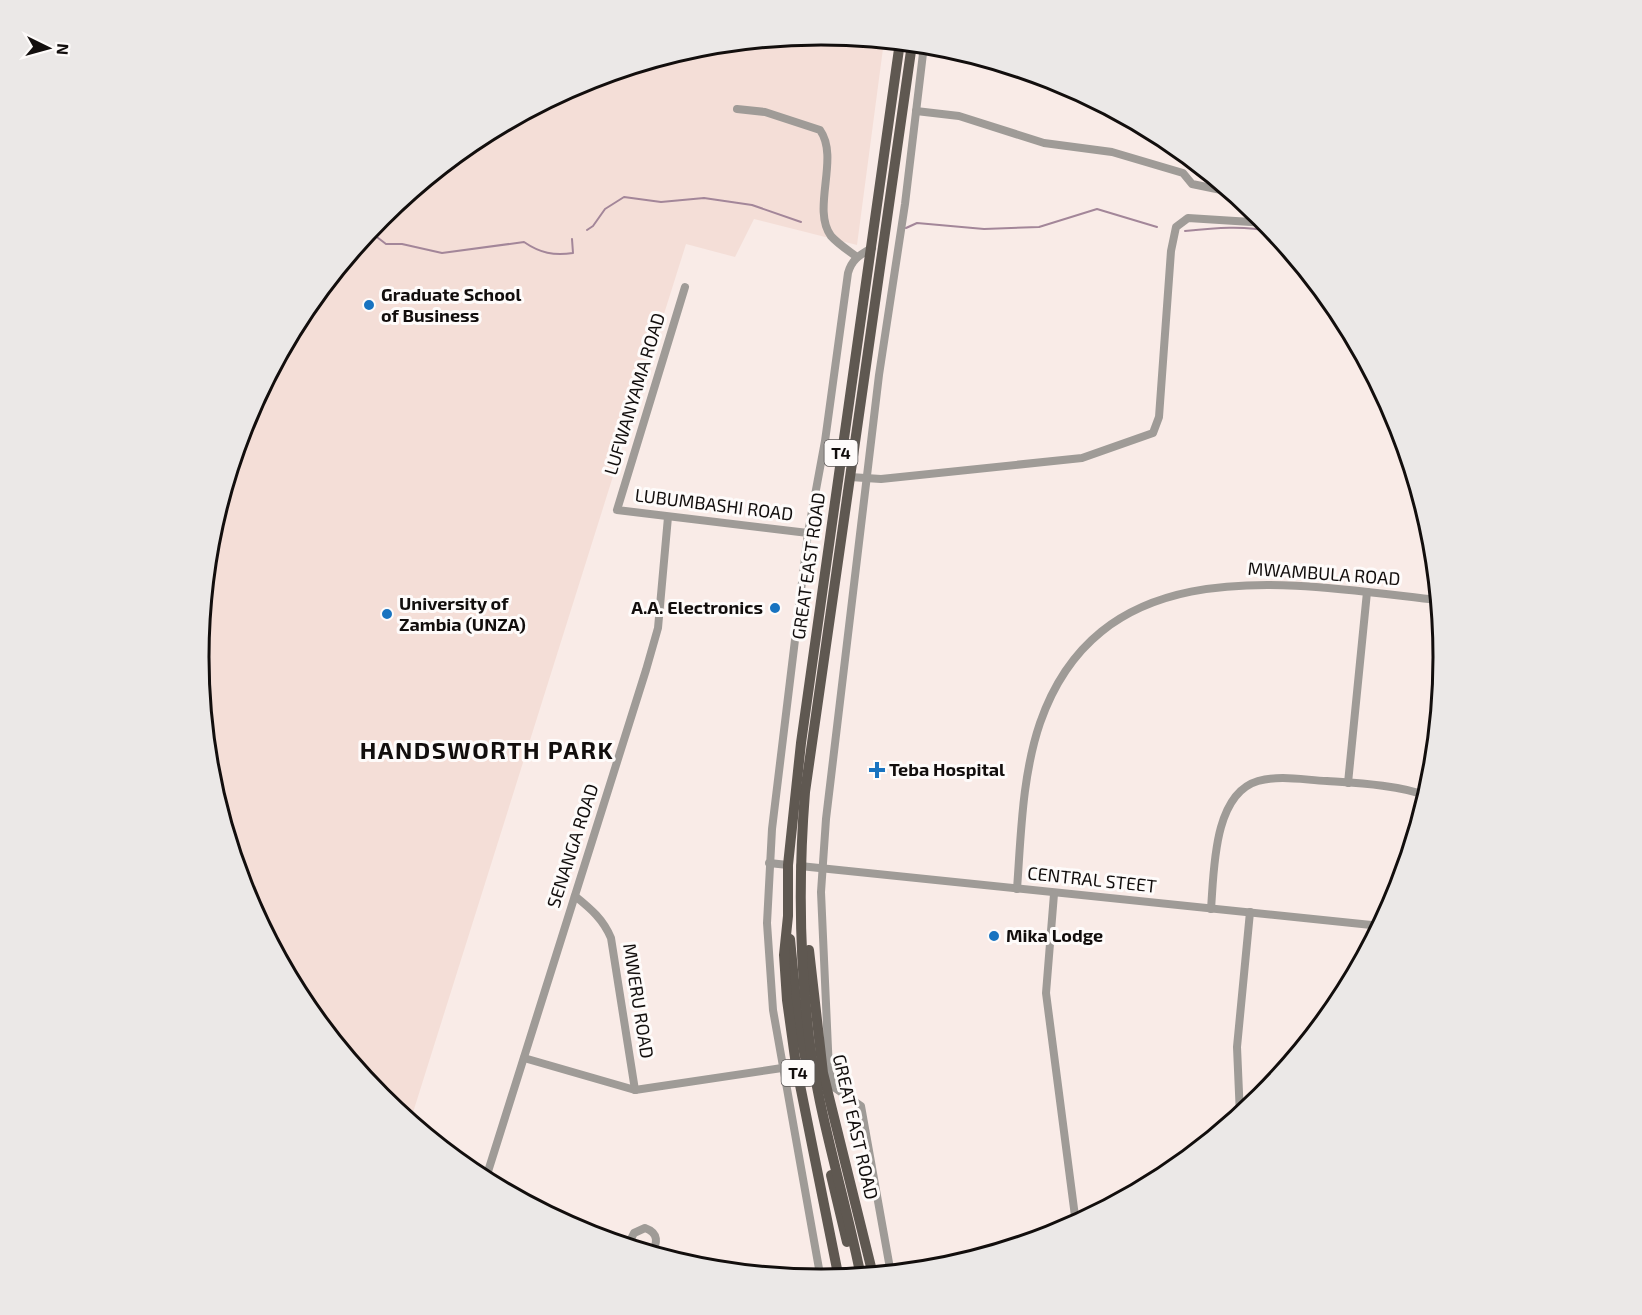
<svg xmlns="http://www.w3.org/2000/svg" width="1642" height="1315" font-family="'Exo 2',sans-serif">
  <style>
    .built { fill: #f4ded7 }
    .lines { fill: none; stroke-linecap: round; stroke-linejoin: round }
    .stream { stroke: #a38699; stroke-width: 2 }
    .minor { stroke: #9f9b97; stroke-width: 8 }
    .major { stroke: #5f5851; stroke-width: 10 }
    .poi-dot { fill: #1873c0; stroke: #fefbfa; stroke-width: 2 }
    .labels { text-anchor: middle; stroke-width: 6; stroke-linejoin: round; paint-order: stroke }
    .shield { fill: #fefbfa; stroke: #595554; stroke-width: 1.5 }
    .shield-label { font-size: 16px; font-weight: bold; fill: #120e0d }
    .poi-label { font-size: 18px; font-weight: bold; fill: #120e0d; stroke: #fefbfa; text-anchor: start }
    .street-label { font-size: 18px; fill: #120e0d; stroke: #fefbfa }
    .district-label { font-size: 24px; font-weight: bold; letter-spacing: 1.5px; fill: #120e0d; stroke: #fefbfa }
    .rim { fill: none; stroke: #120e0d; stroke-width: 3 }
  </style>
  <rect width="100%" height="100%" fill="#f9ebe7"/>
  <path class="built" d="M821 35 884 41 857 245 754 219 735 257 686 244 410 1122 380 1098 303 1003 245 896 210 779 198 657 210 536 246 419 303 311 381 217 475 139 583 82 700 46Z"/>
  <g class="lines">
    <g class="stream">
      <path d="M906 228 917 223 984 229 1039 227 1097 209 1157 227"/>
      <path d="M587 230 593 226 605 209 624 197 661 202 704 198 752 205 801 222"/>
      <path d="M369 231 386 244H402L442 253 524 242C540 253 554 256 573 253L572 239"/>
      <path d="M1185 231C1214 228 1245 225 1274 232"/>
    </g>
    <g class="minor">
      <path d="M737 109 765 112 820 130C840 158 811 209 831 236 838 244 849 251 857 257"/>
      <path d="M916 111 959 116 1044 143 1112 152 1183 173 1192 184 1231 192"/>
      <path d="M685 287 617 510 808 533"/>
      <path d="M850 477 881 479 1082 458 1153 433 1159 417 1171 251 1176 227 1188 218 1267 223"/>
      <path d="M1348 783 1367 592"/>
      <path d="M769 863 788 865"/>
      <path d="M800 866 1381 926"/>
      <path d="M1017 889C1021 835 1022 776 1040 723 1102 545 1294 584 1438 600"/>
      <path d="M1054 894 1046 993 1076 1224"/>
      <path d="M575 896C591 909 603 919 611 938L635 1090"/>
      <path d="M1211 909C1214 872 1213 794 1258 781 1280 775 1304 780 1327 781 1356 783 1400 785 1427 796"/>
      <path d="M524 1058 635 1090 782 1068"/>
      <path d="M1240 1116 1237 1047 1250 912"/>
      <path d="M485 1181 646 670 658 628 668 517"/>
      <path d="M627 1247 634 1233 645 1228C659 1233 658 1243 651 1254"/>
      <path d="M891 1274 861 1106 835 1088 829 1071 821 892 826 819 879 375 905 204 924 45"/>
      <path d="M821 1280 773 1010 767 923 772 829 808 533 825 441 848 273C852 259 860 255 872 248"/>
    </g>
    <g class="major">
      <path d="M790 939 798 1021 808 1072"/>
      <path d="M809 950 823 1073 873 1275"/>
      <path d="M831 1175 847 1242"/>
      <path d="M861 1277C844 1191 815 1106 807 1019 799 943 799 868 805 792L912 44"/>
      <path d="M839 1279 796 1065 787 1000 784 955 788 916V865L801 743 900 42"/>
    </g>
  </g>
  <g class="poi-dot">
    <circle cx="369" cy="305" r="6"/>
    <circle cx="775" cy="608" r="6"/>
    <circle cx="387" cy="614" r="6"/>
    <path d="M874 761h6v6h6v6h-6v6h-6v-6h-6v-6h6z"/>
    <circle cx="994" cy="936" r="6"/>
  </g>
  <g class="labels">
    <g class="shield">
      <rect x="824.5" y="440" width="33" height="26" rx="4.5"/>
      <rect x="781.5" y="1060" width="33" height="26" rx="4.5"/>
    </g>
    <g class="shield-label">
      <text x="841" y="459">T4</text>
      <text x="798" y="1079">T4</text>
    </g>
    <g class="poi-label">
      <text x="381" y="301">Graduate School<tspan x="381" dy="21">of Business</tspan></text>
      <text x="399" y="610">University of<tspan x="399" dy="21">Zambia (UNZA)</tspan></text>
      <text x="763" y="614" text-anchor="end">A.A. Electronics</text>
      <text x="889" y="776">Teba Hospital</text>
      <text x="1006" y="942">Mika Lodge</text>
    </g>
    <g class="street-label">
      <text transform="translate(635 394) rotate(-73)" y="6">LUFWANYAMA ROAD</text>
      <text transform="translate(714 505) rotate(7)" y="6">LUBUMBASHI ROAD</text>
      <text transform="translate(809 566) rotate(-82)" y="6">GREAT EAST ROAD</text>
      <text transform="translate(1324 574) rotate(4)" y="6">MWAMBULA ROAD</text>
      <text transform="translate(573 846) rotate(-72)" y="6">SENANGA ROAD</text>
      <text transform="translate(1092 880) rotate(6)" y="6">CENTRAL STEET</text>
      <text transform="translate(638 1001) rotate(81)" y="6">MWERU ROAD</text>
      <text transform="translate(855 1127) rotate(77)" y="6">GREAT EAST ROAD</text>
    </g>
    <g class="district-label">
      <text x="487" y="759">HANDSWORTH PARK</text>
    </g>
  </g>
  <path d="M0 0H1642V1315H0ZM209 657a612 612 0 1 1 1224 0a612 612 0 1 1-1224 0Z" fill="#ebe8e7" fill-rule="evenodd"/>
  <path class="rim" d="M209 657a612 612 0 1 1 1224 0a612 612 0 1 1-1224 0Z"/>
  <g transform="translate(48 48) rotate(95)" stroke="#fefbfa" stroke-width="4.5" paint-order="stroke">
  <path d="M0-4.5L10 22L0 15L-10 22Z" fill="#120e0d"/>
  <text y="-9" font-size="16" font-weight="bold" text-anchor="middle" fill="#120e0d">N</text>
  </g>
</svg>
